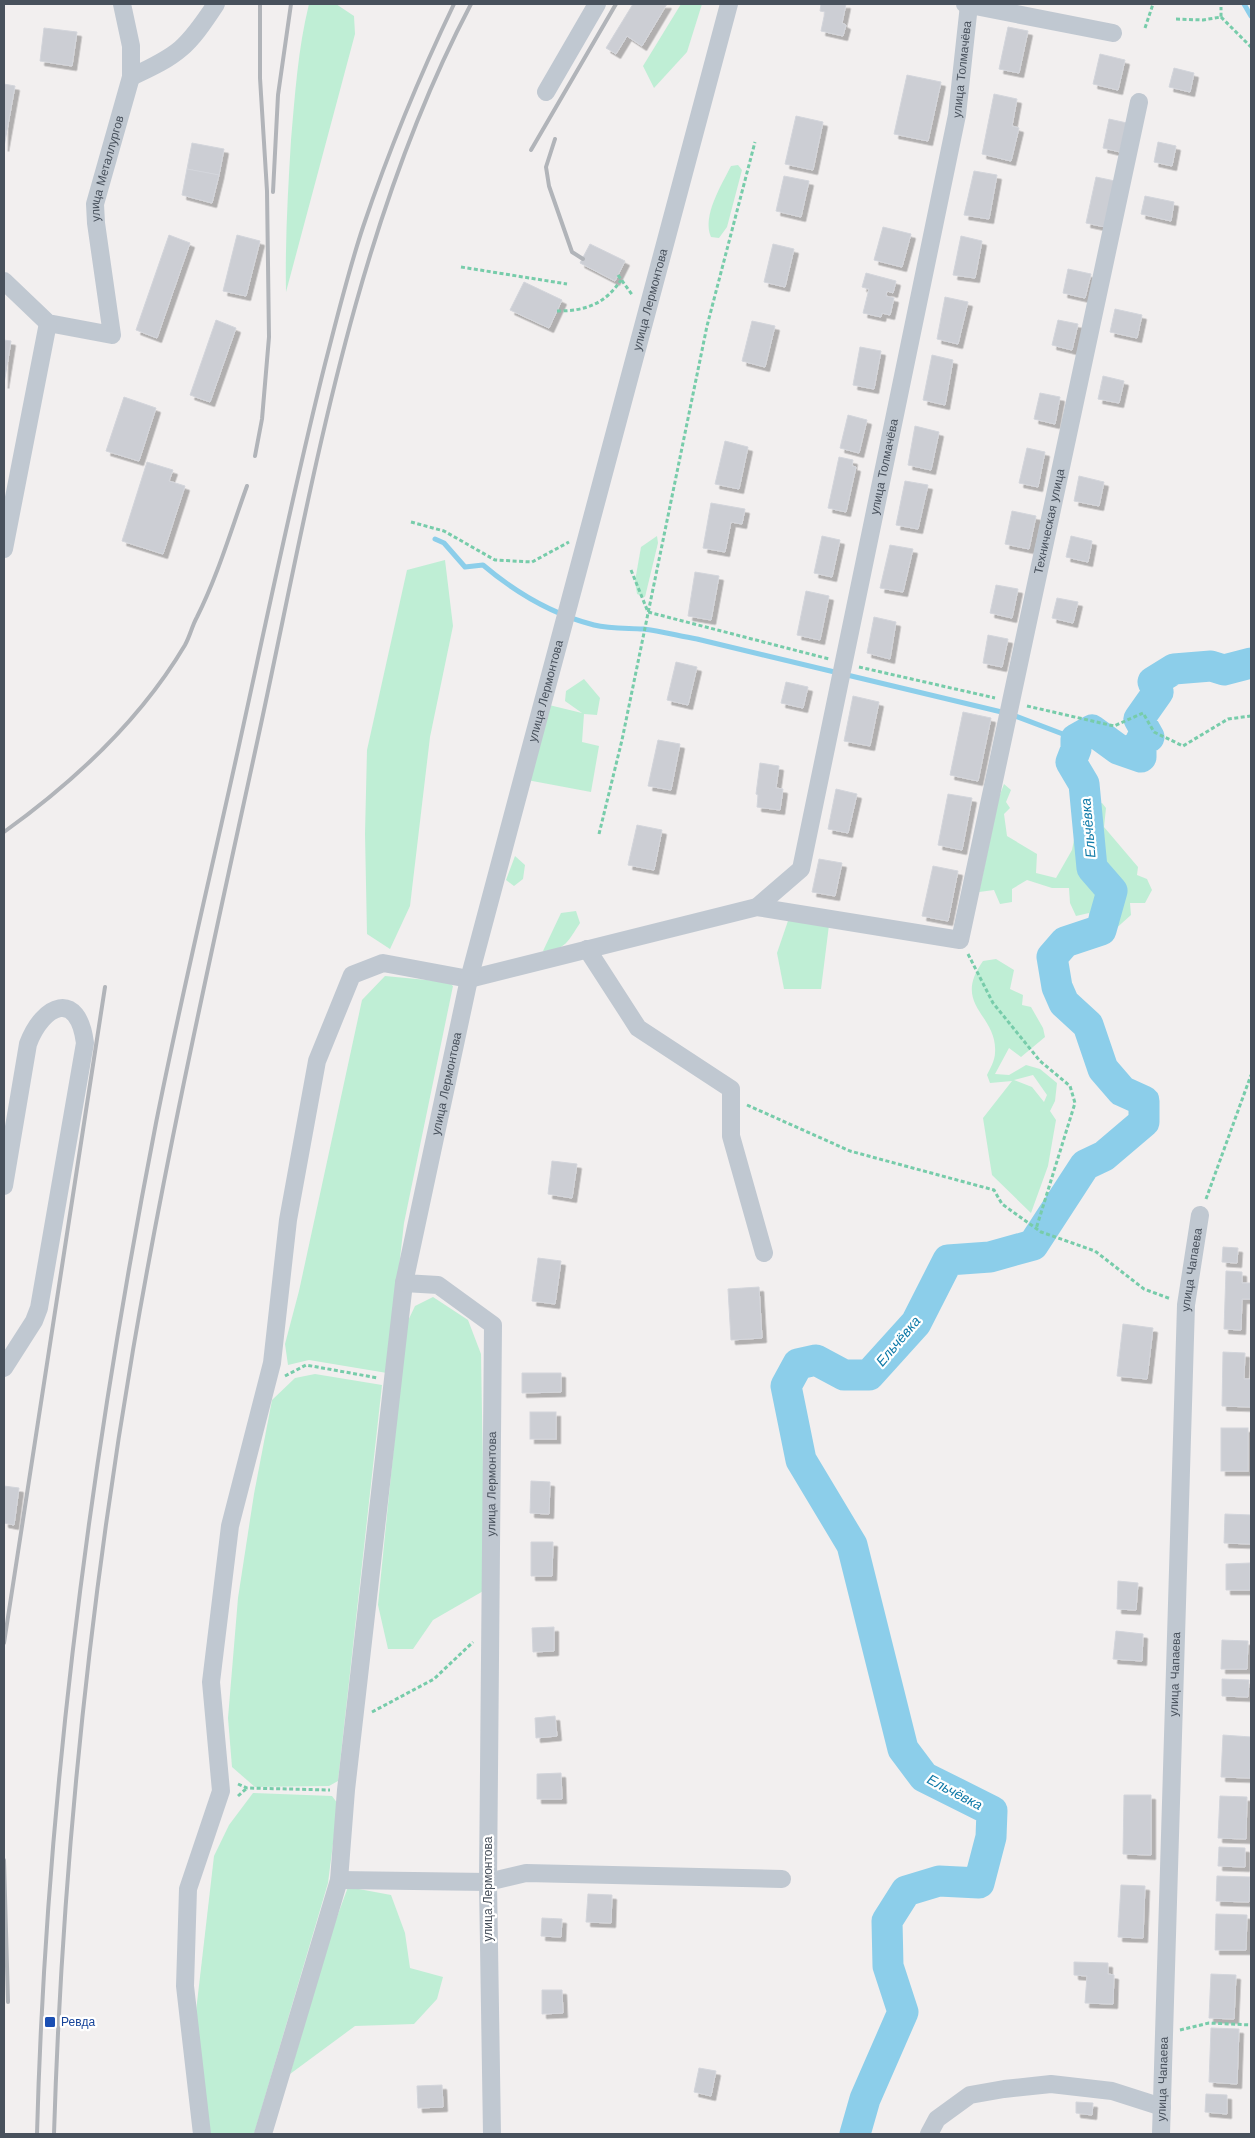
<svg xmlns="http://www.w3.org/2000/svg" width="1255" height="2138" font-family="'Work Sans',sans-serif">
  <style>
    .green { fill: #bfeed5; fill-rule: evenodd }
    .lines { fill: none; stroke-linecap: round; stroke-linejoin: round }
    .stream { stroke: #8cceea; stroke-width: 5 }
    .river { stroke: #8cceea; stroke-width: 31 }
    .building { fill: #ccced4; stroke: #d3d5db; filter: url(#shadow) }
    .path { stroke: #7ca; stroke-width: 3; stroke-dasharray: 4 2.5; stroke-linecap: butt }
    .minor { stroke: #c0c8d1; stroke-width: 18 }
    .rail { stroke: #b1b4b9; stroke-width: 4 }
    .transit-dot { fill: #1a4fb4; stroke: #fff; stroke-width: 2 }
    .labels { text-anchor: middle; stroke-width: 4.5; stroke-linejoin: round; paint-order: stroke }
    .street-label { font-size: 12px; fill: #48515c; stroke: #fff }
    .transit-label { font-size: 12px; fill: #164399; stroke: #fff; text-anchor: start }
    .water-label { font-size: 14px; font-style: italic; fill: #0f7aa8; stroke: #fff }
  </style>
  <defs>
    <filter id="shadow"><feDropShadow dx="4.5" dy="4.5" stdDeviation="0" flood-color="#0004"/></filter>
  </defs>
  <rect width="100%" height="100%" fill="#f2efef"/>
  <g class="green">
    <path d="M309 4H336L354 16 355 34 286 292C285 241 288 190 291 140 295 95 298 48 309 4Z"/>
    <path d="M681 4H702L687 52 654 88 643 66Z"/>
    <path d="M738 165 742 170 727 227 719 238 711 237C702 216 721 186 731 166Z"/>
    <path d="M657 536 658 543 645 597 637 594 635 581 641 547Z"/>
    <path d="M445 560 453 626 430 737 410 906 390 949 367 934 365 834 367 750 407 570Z"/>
    <path d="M584 679 600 698 597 715 584 714 582 742 599 746 591 792 527 780 549 705 582 713 565 701 566 691Z"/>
    <path d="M1004 784 1011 790 1006 802 1010 808 1004 814 1007 836 1037 854 1036 873 1056 878 1072 850 1079 814 1091 811 1096 820 1098 812 1096 806 1102 803 1106 808 1104 827 1138 867 1137 875 1147 879 1152 890 1145 903H1130L1131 915 1112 932 1100 936 1089 927V913L1076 916 1070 903 1069 888H1052L1027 880 1012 889V902L1000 904 994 890 979 892 999 797Z"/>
    <path d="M515 856 525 865 523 879 514 886 506 880Z"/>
    <path d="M576 911 580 923C568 941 566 950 543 951L561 913Z"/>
    <path d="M790 915 829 925 821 989H784L777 953Z"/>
    <path d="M996 959 1014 970 1010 989 1023 995 1022 1005 1031 1007 1043 1028 1045 1037 1021 1057 1009 1048 995 1074 1009 1075 1026 1065 1040 1069 1057 1083 1055 1101 1050 1111 1056 1120 1048 1166 1031 1213 992 1175 983 1118 1012 1081 990 1083 987 1075C990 1069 995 1060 995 1053 998 1014 951 1006 983 961ZM1033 1075 1047 1095 1044 1102 1032 1087 1014 1080Z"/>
    <path d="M385 976 448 982 453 986 404 1223 387 1373 309 1360 288 1365 285 1344 299 1291 362 1000Z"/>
    <path d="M433 1297 468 1320 481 1354 485 1590 433 1620 413 1649H388L378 1605 406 1325 415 1306Z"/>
    <path d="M315 1374 382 1385 338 1781 329 1786 255 1787 232 1767 228 1718 238 1598 254 1494 272 1400 295 1378Z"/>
    <path d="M253 1793 332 1796 338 1804 328 1883 254 2134H207L195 2020 214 1856 229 1825Z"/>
    <path d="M348 1887 391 1895 405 1933 410 1968 443 1977 437 1999 414 2024 355 2026 290 2074 330 1936Z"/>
  </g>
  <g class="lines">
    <g class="stream">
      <path d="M1244 4 1251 16"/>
      <path d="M435 539 444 543 465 567 483 565C516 593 551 614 594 625 610 629 627 628 643 629 661 631 679 636 697 639L1010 714 1076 739"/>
    </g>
    <path class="river" d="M855 2134 865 2099 903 2012 888 1966 887 1921 906 1891 939 1881 979 1883 991 1837 992 1811 924 1777 903 1749 852 1545 801 1460 786 1386 798 1364 816 1360 844 1375H869L916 1323 948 1260 990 1257 1033 1245 1085 1165 1104 1156 1144 1122V1101L1122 1091 1103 1069 1088 1025 1064 1003 1057 987 1052 957 1065 942 1101 930 1112 891 1092 868 1084 784 1071 762 1076 749V739L1092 730 1118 749 1141 757V740L1149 737 1139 719 1158 692 1153 682 1174 669 1211 666 1224 670 1251 663"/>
  </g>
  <g class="building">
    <path d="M633 4H667L642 46 627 36 616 54 606 48Z"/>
    <path d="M821 4H846L842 23 846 25 843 36 821 31 825 12 820 11Z"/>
    <path d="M1008 27 1028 31 1019 73 999 69Z"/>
    <path d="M44 28 77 32 72 66 40 61Z"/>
    <path d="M1100 54 1125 60 1118 90 1093 84Z"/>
    <path d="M1174 68 1194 73 1190 92 1169 87Z"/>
    <path d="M907 75 941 82 928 141 894 134Z"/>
    <path d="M4 84 15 86 4 147Z"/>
    <path d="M994 94 1017 99 1012 126 1019 128 1011 161 982 154Z"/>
    <path d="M796 116 823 122 813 170 785 164Z"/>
    <path d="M1109 119 1127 123 1120 152 1103 148Z"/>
    <path d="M1158 142 1176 146 1172 166 1154 162Z"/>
    <path d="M192 143 224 149 219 175 187 169Z"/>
    <path d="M187 169 219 175 212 203 182 195Z"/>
    <path d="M974 171 997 175 989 219 964 215Z"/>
    <path d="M784 176 809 181 801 217 776 211Z"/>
    <path d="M1096 177 1115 181 1105 227 1086 223Z"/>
    <path d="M1145 196 1174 202 1171 221 1141 214Z"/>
    <path d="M883 227 911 234 902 267 874 260Z"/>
    <path d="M169 235 190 243 157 338 136 330Z"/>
    <path d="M237 235 260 241 246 296 223 291Z"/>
    <path d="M961 236 982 241 975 278 953 275Z"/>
    <path d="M590 244 625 261 615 281 580 263Z"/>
    <path d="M773 244 794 249 785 287 764 282Z"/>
    <path d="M1068 269 1091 274 1085 298 1063 293Z"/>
    <path d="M866 273 896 281 893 293 887 291 886 296 894 298 890 315 882 313 881 317 863 313 869 289 862 287Z"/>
    <path d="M524 282 562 300 549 328 510 310Z"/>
    <path d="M945 297 968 302 958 344 937 339Z"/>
    <path d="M1115 309 1142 315 1137 338 1110 332Z"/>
    <path d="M216 320 236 328 210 402 190 395Z"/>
    <path d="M1058 320 1078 324 1072 350 1052 345Z"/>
    <path d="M752 321 775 326 765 367 742 361Z"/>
    <path d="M4 340 11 341 4 384Z"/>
    <path d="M860 347 881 351 874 389 853 385Z"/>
    <path d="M932 355 953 360 945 405 923 400Z"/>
    <path d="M1103 376 1124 381 1119 403 1098 399Z"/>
    <path d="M1040 393 1060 397 1055 424 1034 419Z"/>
    <path d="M124 397 156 408 139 461 106 451Z"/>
    <path d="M848 415 867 420 859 453 840 448Z"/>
    <path d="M915 426 939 432 931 470 908 465Z"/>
    <path d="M725 441 748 447 739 489 715 484Z"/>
    <path d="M1027 448 1045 452 1038 487 1019 483Z"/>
    <path d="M839 457 853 460 852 466 856 467 846 512 828 508Z"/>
    <path d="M147 462 173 470 169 481 185 486 163 554 122 541Z"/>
    <path d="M1079 476 1104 482 1099 506 1074 501Z"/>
    <path d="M905 481 928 485 918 529 896 525Z"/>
    <path d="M711 503 745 509 742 524 731 522 725 552 703 548Z"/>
    <path d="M1012 511 1036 516 1029 549 1005 544Z"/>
    <path d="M822 536 840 540 832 577 814 573Z"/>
    <path d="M1071 536 1092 541 1088 562 1066 557Z"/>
    <path d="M890 545 913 549 903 592 880 588Z"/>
    <path d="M695 572 719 576 711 620 688 616Z"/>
    <path d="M996 585 1018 589 1012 618 990 613Z"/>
    <path d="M806 591 829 596 820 640 797 635Z"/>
    <path d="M1057 598 1078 602 1073 623 1052 618Z"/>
    <path d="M874 617 896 622 890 659 867 653Z"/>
    <path d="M988 635 1008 639 1002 667 983 663Z"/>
    <path d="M676 662 697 667 688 705 667 700Z"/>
    <path d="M786 682 808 687 803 708 781 703Z"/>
    <path d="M853 696 879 702 870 746 844 741Z"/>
    <path d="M963 712 991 718 978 781 950 775Z"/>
    <path d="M658 740 680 744 671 790 648 786Z"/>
    <path d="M760 763 779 766 776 788 783 789 780 810 757 807 758 795 756 794Z"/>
    <path d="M836 789 857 794 848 833 828 829Z"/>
    <path d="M948 794 972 798 962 850 938 845Z"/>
    <path d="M637 825 662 830 654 870 628 865Z"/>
    <path d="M819 859 842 863 835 896 812 892Z"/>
    <path d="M933 866 958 871 948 921 922 916Z"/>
    <path d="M552 1161 577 1164 572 1198 548 1194Z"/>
    <path d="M1223 1247 1238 1248 1237 1263 1222 1262Z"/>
    <path d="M538 1258 561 1261 555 1304 532 1301Z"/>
    <path d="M1226 1271 1242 1272V1283H1251V1299H1242L1241 1330 1224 1329Z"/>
    <path d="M759 1287 762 1338 731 1340 728 1289Z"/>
    <path d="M1123 1324 1153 1328 1147 1379 1117 1376Z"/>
    <path d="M1223 1352 1245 1353 1244 1379H1251V1407L1222 1406Z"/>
    <path d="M522 1373H561V1392L522 1393Z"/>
    <rect x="530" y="1412" width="26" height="27"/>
    <rect x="1221" y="1428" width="27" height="43"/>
    <path d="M531 1481 550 1482 549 1514 530 1513Z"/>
    <path d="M4 1486 19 1488 14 1525 4 1523Z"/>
    <path d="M1225 1514 1251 1515V1544L1224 1543Z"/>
    <path d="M531 1542H553L552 1576H531Z"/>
    <path d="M1250 1563V1590H1226V1564Z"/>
    <path d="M1118 1581 1138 1583 1136 1610 1117 1609Z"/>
    <path d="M554 1627V1651L533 1652 532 1628Z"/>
    <path d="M1116 1631 1143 1634 1142 1661 1113 1659Z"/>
    <path d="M1222 1640 1248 1641 1247 1669H1221Z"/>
    <path d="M1222 1679 1249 1680 1248 1697 1222 1696Z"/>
    <path d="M555 1716 557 1736 536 1738 535 1718Z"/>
    <path d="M1223 1735 1251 1737 1250 1778 1221 1777Z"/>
    <path d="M561 1773 562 1799H537V1774Z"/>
    <path d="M1124 1795H1151V1855L1123 1854Z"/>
    <path d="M1220 1796 1247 1797 1246 1839 1218 1838Z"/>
    <path d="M1219 1847 1245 1848V1867L1218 1866Z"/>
    <path d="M1217 1876 1250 1877 1249 1902 1216 1901Z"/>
    <path d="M1121 1885 1145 1886 1143 1938 1118 1937Z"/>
    <path d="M588 1894 612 1895 611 1923 586 1922Z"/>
    <path d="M1216 1914 1247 1915 1246 1950H1215Z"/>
    <path d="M542 1918 562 1919 561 1937 541 1936Z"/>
    <path d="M1074 1962 1108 1963V1974L1114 1975 1113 2004 1085 2003 1087 1976 1074 1975Z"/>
    <path d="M1211 1974 1236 1975 1234 2019 1209 2018Z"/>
    <path d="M542 1990H562L563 2013 542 2014Z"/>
    <path d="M1211 2028 1239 2029 1237 2084 1209 2082Z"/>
    <path d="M699 2068 716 2071 711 2096 694 2092Z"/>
    <path d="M442 2085 443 2107 418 2108 417 2086Z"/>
    <path d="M1206 2094 1227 2095V2114L1205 2112Z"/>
    <path d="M1076 2102 1093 2103 1092 2115 1076 2113Z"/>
  </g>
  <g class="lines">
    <g class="path">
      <path d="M1221 17 1251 47"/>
      <path d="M1176 19 1203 20 1221 17V7"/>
      <path d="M1145 28 1153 4"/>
      <path d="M461 267 567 284"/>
      <path d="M618 275 633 296"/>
      <path d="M557 311C586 311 605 304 621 280"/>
      <path d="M411 522 444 531 495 560 532 562 569 542"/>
      <path d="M631 570 648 612 829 659"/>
      <path d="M859 667 995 698"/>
      <path d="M1027 706 1114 726 1143 713 1154 732 1183 746 1228 719 1251 716"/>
      <path d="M599 834 622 740 707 326 755 142"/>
      <path d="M968 954 993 1003 1040 1061 1070 1086 1075 1103 1036 1229"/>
      <path d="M747 1105 850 1151 994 1190 1002 1204 1041 1232 1095 1251 1144 1289 1171 1299"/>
      <path d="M1206 1199 1251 1075"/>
      <path d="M285 1376 306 1365 378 1378"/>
      <path d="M372 1712 434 1679 473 1642"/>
      <path d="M238 1784 247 1788 330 1790"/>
      <path d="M238 1796 247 1788"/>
      <path d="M1180 2030 1209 2023 1251 2025"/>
    </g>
    <g class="minor">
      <path d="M965 4 1113 33"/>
      <path d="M131 77C179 55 187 48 216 4"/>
      <path d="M546 92 597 4"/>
      <path id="s1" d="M4 281 48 323 112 335 96 223 95 204 131 77V46L122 4"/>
      <path d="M4 549 48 323"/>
      <path id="s2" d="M757 907 801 869 957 115 969 5"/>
      <path d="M587 949 638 1028 731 1089V1136L764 1253"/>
      <path d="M4 1186 28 1044C43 1004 78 989 85 1043L39 1308 34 1321 4 1368"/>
      <path d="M339 1880 488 1882 526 1873 782 1879"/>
      <path id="s3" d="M202 2134 185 1986 188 1889 221 1791 211 1682 230 1526 272 1363 288 1220 317 1061 352 975 383 963 469 979 757 907 960 940 1139 102"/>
      <path d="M263 2134 339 1880 346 1790 404 1283"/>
      <path id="s4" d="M492 2134 488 1882 493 1325 438 1285 404 1283 469 979 729 4"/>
      <path d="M929 2134 937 2119 970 2095 1004 2089 1051 2084 1112 2091 1162 2107"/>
      <path id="s5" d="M1161 2134 1186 1305 1200 1215"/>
    </g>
    <g class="rail">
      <path d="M555 139 546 167 549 186 572 252 583 259"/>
      <path d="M531 150 616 4"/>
      <path d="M273 192 278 95 291 4"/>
      <path d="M255 456 262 419 269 337 267 191 260 78V4"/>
      <path d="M4 832C75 781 140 721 185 645 190 636 192 626 197 617 218 575 231 530 247 486"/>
      <path d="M4 1643 105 987"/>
      <path d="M4 1860 8 2002"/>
      <path d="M37 2134C46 1795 91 1457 156 1123 180 1002 209 881 236 759 265 628 292 495 325 364 337 318 348 272 363 227 389 150 419 77 454 4"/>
      <path d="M54 2134C62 1871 89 1609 133 1350 168 1145 214 941 258 738 312 489 352 231 471 4"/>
    </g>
  </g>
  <rect class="transit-dot" x="44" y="2016" width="12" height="12" rx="2.5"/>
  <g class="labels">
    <g class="street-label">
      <text dy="4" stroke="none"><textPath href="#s2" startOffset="874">улица Толмачёва</textPath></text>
      <text dy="4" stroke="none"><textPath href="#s1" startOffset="295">улица Металлургов</textPath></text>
      <text dy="4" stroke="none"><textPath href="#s4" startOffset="1925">улица Лермонтова</textPath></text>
      <text dy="4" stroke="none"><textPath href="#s2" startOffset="469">улица Толмачёва</textPath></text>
      <text dy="4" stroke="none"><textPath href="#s3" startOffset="2234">Техническая улица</textPath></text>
      <text dy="4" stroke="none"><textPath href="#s4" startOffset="1520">улица Лермонтова</textPath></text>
      <text dy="4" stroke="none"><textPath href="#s4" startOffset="1115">улица Лермонтова</textPath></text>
      <text dy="4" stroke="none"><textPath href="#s5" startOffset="865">улица Чапаева</textPath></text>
      <text dy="4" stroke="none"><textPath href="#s4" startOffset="650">улица Лермонтова</textPath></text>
      <text dy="4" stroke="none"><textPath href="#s5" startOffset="460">улица Чапаева</textPath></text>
      <text transform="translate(488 1889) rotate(-90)" y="4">улица Лермонтова</text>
      <text dy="4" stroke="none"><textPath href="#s5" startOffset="55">улица Чапаева</textPath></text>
    </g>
    <g class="transit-label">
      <text x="61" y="2026">Ревда</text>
    </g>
    <g class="water-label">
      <text transform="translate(1088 828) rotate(-95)" y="5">Ельчёвка</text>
      <text transform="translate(898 1341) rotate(-50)" y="5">Ельчёвка</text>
      <text transform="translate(955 1792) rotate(28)" y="5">Ельчёвка</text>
    </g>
  </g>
  <rect width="1255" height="2138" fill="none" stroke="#48515c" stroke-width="10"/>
</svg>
